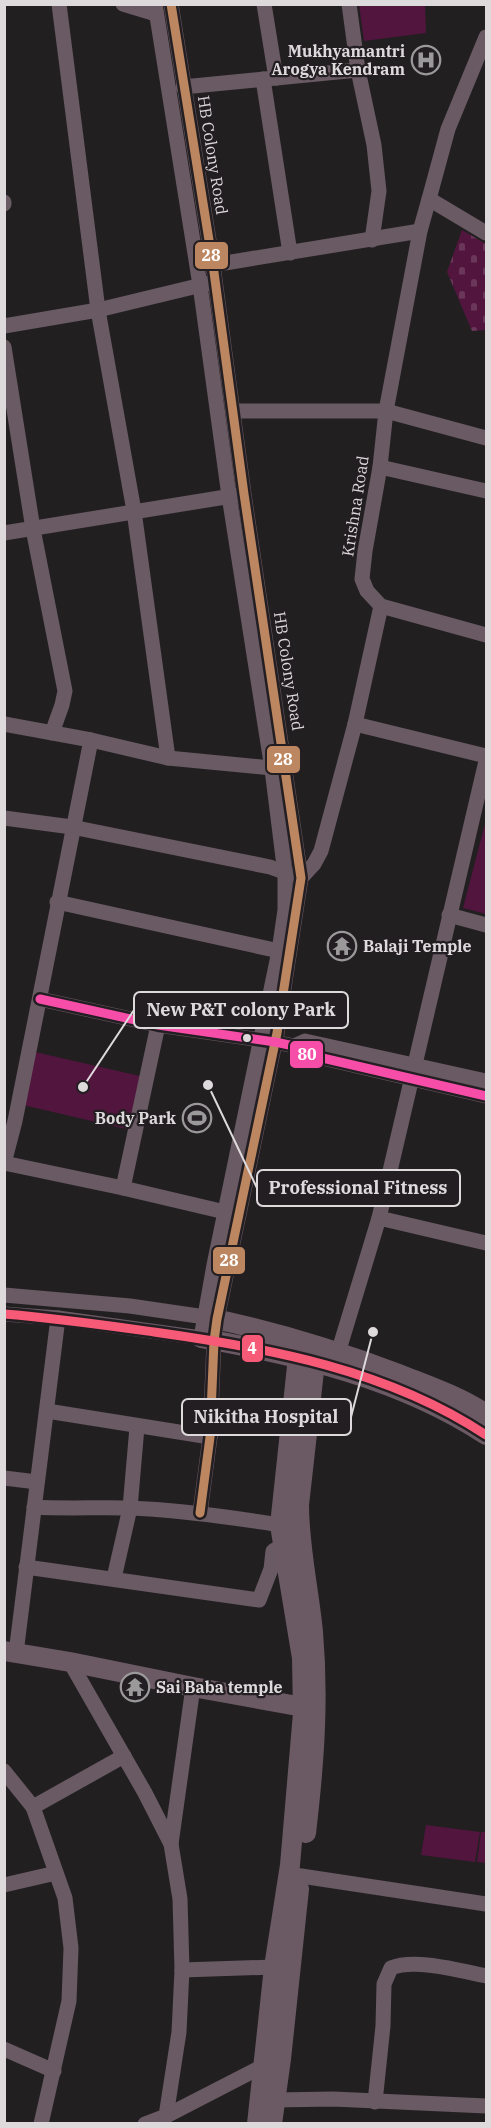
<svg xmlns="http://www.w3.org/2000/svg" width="491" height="2128" font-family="'IBM Plex Serif',serif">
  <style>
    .green { fill: #51153e }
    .cemetery { fill: url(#cemetery-stones) }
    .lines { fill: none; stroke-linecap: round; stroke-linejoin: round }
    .minor { stroke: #695a63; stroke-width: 15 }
    .major { stroke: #6b5a64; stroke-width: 20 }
    .bus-1-casing { stroke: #231e21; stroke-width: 14 }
    .bus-2-casing { stroke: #231e21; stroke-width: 14 }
    .bus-3-casing { stroke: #231e21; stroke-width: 14 }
    .bus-1 { stroke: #bb8660; stroke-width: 9 }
    .bus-2 { stroke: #f54da8; stroke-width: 9 }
    .bus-3 { stroke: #f75a77; stroke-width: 9 }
    .bus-dot { fill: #dedadc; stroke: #231e21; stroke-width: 2 }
    .labels { text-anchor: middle; stroke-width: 4.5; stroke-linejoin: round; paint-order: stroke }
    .poi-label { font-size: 16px; font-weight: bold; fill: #dedadc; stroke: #231e21; text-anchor: end }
    .street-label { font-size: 16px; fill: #dedadc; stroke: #231e21 }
    .leader { fill: none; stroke: #dedadc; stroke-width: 2 }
    .callout-dot { fill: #dedadc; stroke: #231e21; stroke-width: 2 }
    .callout { fill: #231e21; stroke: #dedadc; stroke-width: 2 }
    .callout-label { font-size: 18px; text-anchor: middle; font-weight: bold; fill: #dedadc }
    .line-badge { stroke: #231e21; stroke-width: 2 }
    .badge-label { font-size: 16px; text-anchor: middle; font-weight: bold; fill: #fff }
  </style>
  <defs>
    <pattern id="cemetery-stones" width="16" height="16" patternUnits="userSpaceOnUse" patternTransform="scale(1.5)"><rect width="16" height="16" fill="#51153e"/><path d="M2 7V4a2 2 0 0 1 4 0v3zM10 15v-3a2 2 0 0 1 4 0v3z" fill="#6a3659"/></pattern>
  </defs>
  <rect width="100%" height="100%" fill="#221f21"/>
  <g class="green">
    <path d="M359 5H425L426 33 364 41Z"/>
    <path d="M486 820V914L463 908Z"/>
    <path d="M35 1052 140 1076 138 1099 126 1129 23 1105Z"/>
    <path d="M426 1825 480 1832 475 1862 421 1855Z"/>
    <path d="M481 1832H486V1863L477 1862Z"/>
  </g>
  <path class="cemetery" d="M462 230 486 244V330L472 331 447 272Z"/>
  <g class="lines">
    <g class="minor">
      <path d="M59 4 98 310 134 511 168 758"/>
      <path d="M123 4 156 14"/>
      <path d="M171 4 213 265 244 494 301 878 277 1033 217 1319 214 1341 210 1437 200 1513"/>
      <path d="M264 4 276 78"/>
      <path d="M349 4 358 70 374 145 379 191 372 240"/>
      <path d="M263 79 290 253"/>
      <path d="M183 87 358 70"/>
      <path d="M429 199 486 233"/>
      <path d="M4 202V204"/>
      <path d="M213 265 420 231"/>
      <path d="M4 326 98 310 210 283"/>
      <path d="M4 347 33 529 65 691 62 705 52 733"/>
      <path d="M233 411H386L486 438"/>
      <path d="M380 467 486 491"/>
      <path d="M4 533 238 495"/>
      <path d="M381 606 367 591 362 579 365 551 380 467 386 411 420 231 429 199 448 129 486 37"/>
      <path d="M381 606 486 635"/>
      <path d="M4 724 91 740 168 758 282 769"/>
      <path d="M355 724 486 756"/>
      <path d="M4 818 72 827 270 867 301 878 314 864 321 851 355 724 381 606"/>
      <path d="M57 902 279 951"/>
      <path d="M449 915 486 925"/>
      <path d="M40 999 158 1025 275 1042 294 1046 301 1053 486 1096"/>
      <path d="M294 1046 305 1041 486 1081"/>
      <path d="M4 1163 15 1121 91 740"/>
      <path d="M4 1163 123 1188 225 1212"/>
      <path d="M123 1188 158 1025"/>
      <path d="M379 1218 486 1243"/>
      <path d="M4 1295 130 1306 205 1317"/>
      <path d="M4 1314 58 1318 201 1338 214 1265 279 951 285 910V874L272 769 229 496 200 285 155 4"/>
      <path d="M338 1353 379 1218 486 761"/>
      <path d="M47 1411 210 1437"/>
      <path d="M4 1478 37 1482"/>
      <path d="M34 1507C66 1509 98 1507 130 1508 181 1510 230 1517 280 1525H291"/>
      <path d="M26 1567 259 1600 271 1569 273 1551 284 1544"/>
      <path d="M114 1578 130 1508 137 1427"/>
      <path d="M16 1653 58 1318"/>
      <path d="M70 1662 145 1793 171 1844 180 1899 182 1970 179 2032 166 2116 145 2124"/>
      <path d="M4 1771 33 1807 65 1898 71 1948 69 2001 41 2124"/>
      <path d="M33 1807 124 1756"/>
      <path d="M171 1844 193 1687"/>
      <path d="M288 1874 486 1904"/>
      <path d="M4 1885 56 1873"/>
      <path d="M182 1970 274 1967"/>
      <path d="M4 2049 54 2071"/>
      <path d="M275 2100 333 2099 486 2106"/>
      <path d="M375 2102 383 2026 384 1984 391 1968C415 1958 461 1971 486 1976"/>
      <path d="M166 2116 265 2065"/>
    </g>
    <g class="major">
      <path d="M205 1317C271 1330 336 1350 399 1374 429 1386 459 1396 486 1414"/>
      <path d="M201 1338C300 1356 401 1379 486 1435"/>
      <path d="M4 1651 70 1662 193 1687 303 1707"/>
      <path d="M306 1833C314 1765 319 1701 313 1632 309 1590 299 1548 299 1505L315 1362"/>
      <path d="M257 2124 274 1967 290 1865 303 1713 302 1658 280 1525 298 1357"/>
      <path d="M272 2124 281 2059 299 1889"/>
    </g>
    <g class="bus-1-casing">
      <path id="bus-1" d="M171 4 213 265 244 494 301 878 277 1033 217 1319 214 1341 210 1437 200 1513"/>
    </g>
    <g class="bus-2-casing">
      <path id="bus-2" d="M40 999 158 1025 275 1042 294 1046 301 1053 486 1096"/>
    </g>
    <g class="bus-3-casing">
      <path id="bus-3" d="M4 1314C55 1318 104 1325 154 1332 269 1348 388 1370 486 1435"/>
    </g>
    <use href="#bus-1" class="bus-1"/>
    <use href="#bus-2" class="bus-2"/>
    <use href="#bus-3" class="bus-3"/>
  </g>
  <defs>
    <g id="hospital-ring" transform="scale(1.5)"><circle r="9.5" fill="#231e21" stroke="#9c999b" stroke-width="1.5"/><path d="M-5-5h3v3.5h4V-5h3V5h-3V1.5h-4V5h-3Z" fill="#9c999b"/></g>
    <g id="temple-ring" transform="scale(1.5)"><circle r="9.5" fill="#231e21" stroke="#9c999b" stroke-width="1.5"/><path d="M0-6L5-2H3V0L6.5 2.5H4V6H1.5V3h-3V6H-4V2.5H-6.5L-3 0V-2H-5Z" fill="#9c999b"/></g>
    <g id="stadium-ring" transform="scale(1.5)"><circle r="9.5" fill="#231e21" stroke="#9c999b" stroke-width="1.5"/><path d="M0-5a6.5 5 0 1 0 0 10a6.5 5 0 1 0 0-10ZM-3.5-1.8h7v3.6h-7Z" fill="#9c999b"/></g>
  </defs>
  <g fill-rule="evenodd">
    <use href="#hospital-ring" x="426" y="60"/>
    <use href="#temple-ring" x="342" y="946"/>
    <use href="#stadium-ring" x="197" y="1118"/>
    <use href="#temple-ring" x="135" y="1687"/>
  </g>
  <circle class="bus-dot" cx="247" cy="1038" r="5"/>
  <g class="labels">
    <g class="poi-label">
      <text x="405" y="57">Mukhyamantri<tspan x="405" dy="18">Arogya Kendram</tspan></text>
      <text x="363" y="952" text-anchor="start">Balaji Temple</text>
      <text x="176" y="1124">Body Park</text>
      <text x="156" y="1693" text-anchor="start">Sai Baba temple</text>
    </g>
    <g class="street-label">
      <text transform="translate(213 155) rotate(81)" y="6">HB Colony Road</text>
      <text transform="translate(355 506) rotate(-81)" y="6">Krishna Road</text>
      <text transform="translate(289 671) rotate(81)" y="6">HB Colony Road</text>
    </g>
  </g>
  <path class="leader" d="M83 1087L134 1010M208 1085L257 1188M373 1332L351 1417"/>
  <g class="callout-dot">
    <circle cx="83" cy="1087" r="6"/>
    <circle cx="208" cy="1085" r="6"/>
    <circle cx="373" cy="1332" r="6"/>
  </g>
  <g class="callout">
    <rect x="134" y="992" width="214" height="36" rx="6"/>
    <rect x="257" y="1170" width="203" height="36" rx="6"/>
    <rect x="182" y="1399" width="169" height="36" rx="6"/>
  </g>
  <g class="callout-label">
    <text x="241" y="1016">New P&amp;T colony Park</text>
    <text x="358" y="1194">Professional Fitness</text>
    <text x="266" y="1423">Nikitha Hospital</text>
  </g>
  <g class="line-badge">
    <rect x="194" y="241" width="35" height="29" rx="6" fill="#bb8660"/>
    <rect x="266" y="745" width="35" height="29" rx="6" fill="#bb8660"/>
    <rect x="289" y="1040" width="35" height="29" rx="6" fill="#f54da8"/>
    <rect x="212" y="1246" width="34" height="29" rx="6" fill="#bb8660"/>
    <rect x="241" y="1334" width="23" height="29" rx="6" fill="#f75a77"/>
  </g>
  <g class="badge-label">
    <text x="211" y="261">28</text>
    <text x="283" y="765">28</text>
    <text x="307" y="1060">80</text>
    <text x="229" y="1266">28</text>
    <text x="252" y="1354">4</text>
  </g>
  <rect width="491" height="2128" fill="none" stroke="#dedadc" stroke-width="12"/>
</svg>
